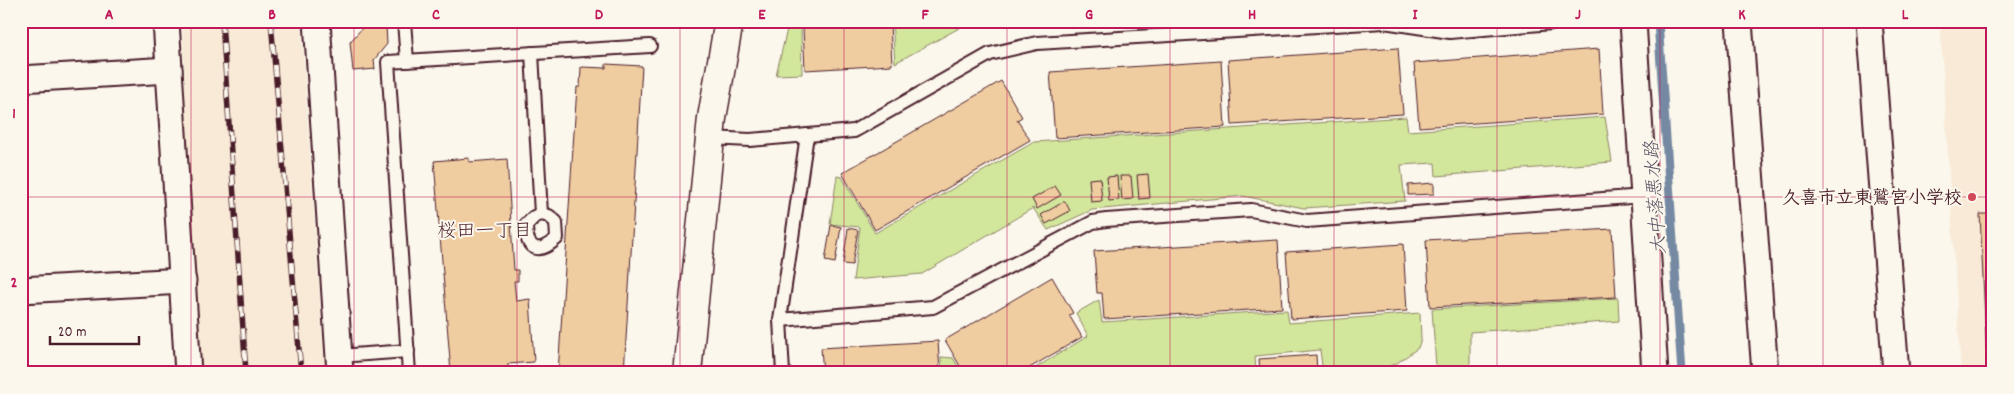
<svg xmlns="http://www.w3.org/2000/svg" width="2014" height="394" font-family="Dekko,'Klee One',sans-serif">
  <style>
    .built { fill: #f8ead6 }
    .green { fill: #d2e79c; stroke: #8e8364 }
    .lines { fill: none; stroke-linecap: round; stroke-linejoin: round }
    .stream { stroke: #7589a2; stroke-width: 9 }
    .building { fill: #f0cca1; stroke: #4a1f2b }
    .lane-casing { stroke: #4a1f2b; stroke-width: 16 }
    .street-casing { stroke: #4a1f2b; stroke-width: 29 }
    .secondary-casing { stroke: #4a1f2b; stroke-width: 31 }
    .lane { stroke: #fbf7ec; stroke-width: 12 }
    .street { stroke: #fbf7ec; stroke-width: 25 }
    .secondary { stroke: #fbf7ec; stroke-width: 28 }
    .rail-casing { stroke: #4a1f2b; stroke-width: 5.5 }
    .rail { stroke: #fbf7ec; stroke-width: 4; stroke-dasharray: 11; stroke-linecap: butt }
    .grid { fill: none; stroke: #c2185b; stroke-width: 1; stroke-opacity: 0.55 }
    .poi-dot { fill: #d1495b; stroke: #fbf7ec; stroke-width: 2 }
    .labels { text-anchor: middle; stroke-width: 4; stroke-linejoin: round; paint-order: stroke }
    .poi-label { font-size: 18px; font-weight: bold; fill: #4a1f2b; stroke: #fbf7ec; text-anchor: end }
    .water-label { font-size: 19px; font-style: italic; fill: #5f5467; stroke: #fbf7ec }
    .neighbourhood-label { font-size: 19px; fill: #4a1f2b; stroke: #fbf7ec }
    .neatline { fill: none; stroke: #c2185b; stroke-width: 2 }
    .grid-label { font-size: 16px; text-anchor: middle; font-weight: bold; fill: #c2185b }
  </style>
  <rect width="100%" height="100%" fill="#fbf7ec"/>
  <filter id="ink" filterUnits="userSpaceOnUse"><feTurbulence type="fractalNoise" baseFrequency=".02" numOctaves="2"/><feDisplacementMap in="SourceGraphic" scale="10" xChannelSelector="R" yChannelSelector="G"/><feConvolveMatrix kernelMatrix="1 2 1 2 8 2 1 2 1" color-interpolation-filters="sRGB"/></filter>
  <g filter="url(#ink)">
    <g class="built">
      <path d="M182 21H301L323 350 327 373H199Z"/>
      <path d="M1940 21H1993V373H1961Z"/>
    </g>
    <g class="green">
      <path d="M789 21H871L801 26 802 74 776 75Z"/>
      <path d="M892 21H972L895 63Z"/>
      <path d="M1406 117 1408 131 1605 117 1612 162 1436 176 1435 163 1401 165 1405 201 1304 208 1243 196 1092 210 1048 230 1033 208 922 274 853 280 860 227 830 224 837 176 842 177 875 233 1034 142Z"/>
      <path d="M1618 298 1619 321 1470 332V368L1436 367 1432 309Z"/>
      <path d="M1099 300 1102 322 1287 310 1289 323 1420 313 1421 339 1418 348 1397 363 1373 373H1323L1320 350 1255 356 1256 373H1027L1088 336 1076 313Z"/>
      <path d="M941 357 953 358 962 373H942Z"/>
    </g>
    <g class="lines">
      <path class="stream" d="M1658 21 1682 373"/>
    </g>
    <g class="building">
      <path d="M890 23 892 65 805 70 803 28Z"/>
      <path d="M386 25 387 44 374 60 375 69 353 71 350 42 363 27Z"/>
      <path d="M1398 48 1403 114 1232 125 1228 60Z"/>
      <path d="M1599 49 1603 114 1419 127 1414 63Z"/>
      <path d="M1221 61 1225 127 1055 138 1050 72Z"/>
      <path d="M606 64 642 66 624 373H558L577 87H580L581 67 606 68Z"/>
      <path d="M1001 81 1022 117 1017 120 1030 140 875 230 842 173Z"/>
      <path d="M469 158V162L507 159 514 270H518V281H514L516 301 530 299 534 362 508 364V373H451L434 161Z"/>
      <path d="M1148 174 1150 198 1139 199 1137 175Z"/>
      <path d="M1117 176 1119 200 1109 201 1107 177Z"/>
      <path d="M1120 176H1131L1133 199 1122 200Z"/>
      <path d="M1100 178 1102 201 1091 202 1089 179Z"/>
      <path d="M1434 183V194L1408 195V185Z"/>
      <path d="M1055 186 1061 195 1037 209 1032 199Z"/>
      <path d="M1065 201 1070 211 1046 224 1041 215Z"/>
      <path d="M1980 214H1993V363H1987Z"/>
      <path d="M831 225 841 227 835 263 825 261Z"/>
      <path d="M848 228 858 230 852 265 843 264Z"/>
      <path d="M1612 229 1616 297 1430 307 1426 240Z"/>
      <path d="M1278 240 1282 308 1104 319 1102 293H1097L1094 251Z"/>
      <path d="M1403 244 1407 311 1291 319 1286 252Z"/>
      <path d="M1052 277 1073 313 1069 315 1082 337 1021 373H964L945 340Z"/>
      <path d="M938 341 940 373H823L821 348Z"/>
      <path d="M1316 355 1317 373H1260L1259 359Z"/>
    </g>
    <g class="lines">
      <g class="lane-casing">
        <g id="lane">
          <path d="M404 21 407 61"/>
          <path d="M532 53 541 214 549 216 556 222 557 238C539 255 526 251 526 225L534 217 541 214"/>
          <path d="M710 138 750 140 854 131 990 54 1037 43 1384 22 1450 32 1575 21"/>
          <path d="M780 320 933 307 1093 222 1106 220 1251 210 1307 221 1644 196"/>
          <path d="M339 356 408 351"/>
          <path d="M409 373 388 62 650 46"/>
          <path d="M783 373 780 320 807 135"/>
        </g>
      </g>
      <g class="street-casing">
        <g id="street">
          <path d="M166 21 188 373"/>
          <path d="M317 21 340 373"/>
          <path d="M1633 21 1655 373"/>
          <path d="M1739 21 1765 373"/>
          <path d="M1869 21 1896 373"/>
          <path d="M21 79 169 70"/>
          <path d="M21 290 183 281"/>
        </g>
      </g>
      <g class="secondary-casing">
        <path id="secondary" d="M687 373 712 118 729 21"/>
      </g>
      <use href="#lane" class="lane"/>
      <use href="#street" class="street"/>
      <use href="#secondary" class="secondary"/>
      <g class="rail-casing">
        <g id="rail">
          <path d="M222 21 246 373"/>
          <path d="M271 21 301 373"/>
        </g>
      </g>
      <use href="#rail" class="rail"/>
    </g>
  </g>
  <path class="grid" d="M191 21V373M354 21V373M517 21V373M680 21V373M844 21V373M1007 21V373M1170 21V373M1334 21V373M1497 21V373M1660 21V373M1823 21V373M21 197H1993"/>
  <circle class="poi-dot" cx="1972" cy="197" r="5"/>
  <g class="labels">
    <g class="poi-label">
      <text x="1962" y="203">久喜市立東鷲宮小学校</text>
    </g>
    <g class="water-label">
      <text transform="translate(1654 198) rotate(-94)" y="7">大中落悪水路</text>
    </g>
    <g class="neighbourhood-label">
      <text x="485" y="236">桜田一丁目</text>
    </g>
  </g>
  <rect width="2014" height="394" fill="none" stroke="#fbf7ec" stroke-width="55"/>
  <path d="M50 336v8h89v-8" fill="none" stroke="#4a1f2b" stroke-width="2.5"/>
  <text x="58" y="336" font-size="15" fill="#4a1f2b" stroke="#fbf7ec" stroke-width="4" paint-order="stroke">20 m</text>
  <rect x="28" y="28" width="1958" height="338" class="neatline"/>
  <g class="grid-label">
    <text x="109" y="19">A</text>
    <text x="272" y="19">B</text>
    <text x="436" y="19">C</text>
    <text x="599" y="19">D</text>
    <text x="762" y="19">E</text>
    <text x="925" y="19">F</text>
    <text x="1089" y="19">G</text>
    <text x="1252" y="19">H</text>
    <text x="1415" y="19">I</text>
    <text x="1578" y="19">J</text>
    <text x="1742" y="19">K</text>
    <text x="1905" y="19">L</text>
    <text x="14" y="118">1</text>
    <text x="14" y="287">2</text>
  </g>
</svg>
